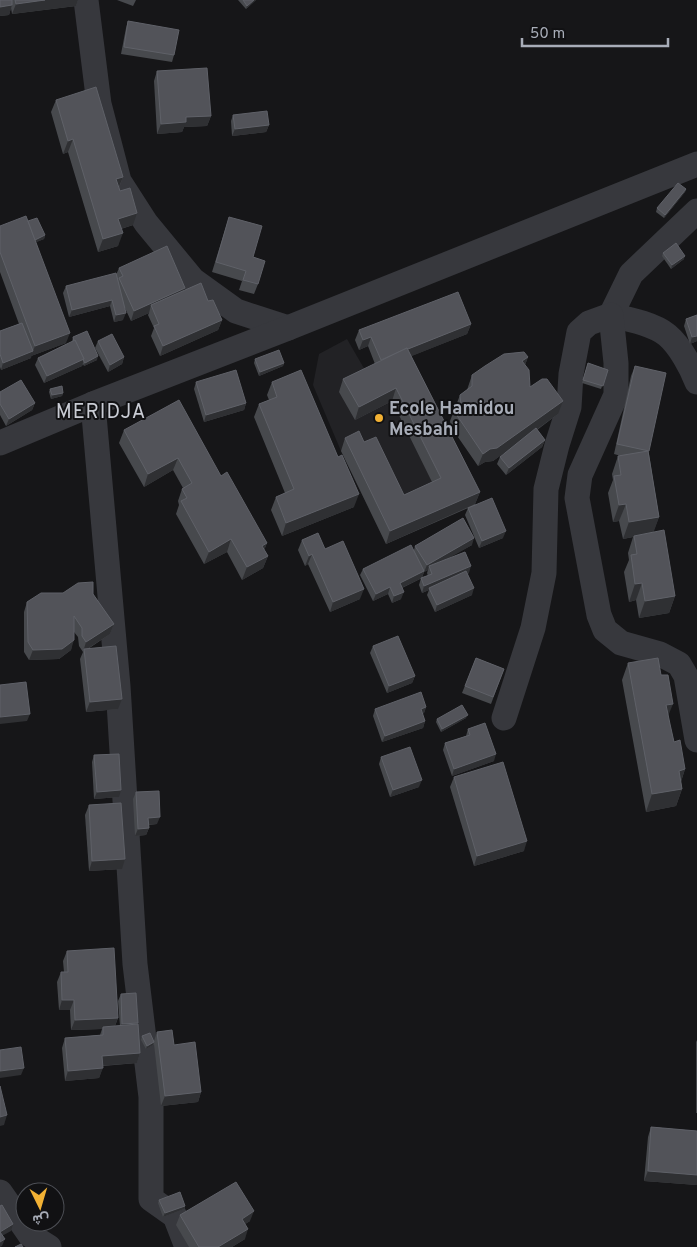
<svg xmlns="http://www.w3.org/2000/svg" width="697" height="1247" font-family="Overpass,Vazirmatn,sans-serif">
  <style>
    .built { fill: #222225 }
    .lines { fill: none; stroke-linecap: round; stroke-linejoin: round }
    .minor { stroke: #37383d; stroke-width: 25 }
    .wall { fill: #47494d }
    .shaded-wall { fill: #2f3033 }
    .building { fill: #525359; stroke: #5f6168 }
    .poi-dot { fill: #f2b134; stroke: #111113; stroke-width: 2 }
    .labels { text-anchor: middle; stroke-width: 4; stroke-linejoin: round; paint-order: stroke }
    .poi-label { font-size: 18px; font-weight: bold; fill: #a8adb8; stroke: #111113; text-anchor: start }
    .quarter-label { font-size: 20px; letter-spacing: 1px; fill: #c9ccd4; stroke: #111113 }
  </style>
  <rect width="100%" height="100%" fill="#161618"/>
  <path class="built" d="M347 339 369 377 402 361 475 504 386 544 341 451 313 385 319 354Z"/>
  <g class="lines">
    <g class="minor">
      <path d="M86 0 99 104 119 181 146 223 193 280 236 311 288 328"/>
      <path d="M697 211 631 274 611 315C628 319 653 324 667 335 680 346 691 367 697 382"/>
      <path d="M93 404 118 686 135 964 151 1097V1199L175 1216 187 1247"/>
      <path d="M0 443 93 404 288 328 697 164"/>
      <path d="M504 718 533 628 544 573 546 489 557 445 569 407 571 374 579 332 589 323 611 315 616 363V395L580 475 577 498 599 615 605 630 621 643 660 654 679 664 686 676 697 740"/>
      <path d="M0 1192 30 1235 49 1247"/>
    </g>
  </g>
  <g class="wall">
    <path d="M0 0H78L76 6 12 14 11 8 9 15 0 16Z"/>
    <path d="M117 0H136L133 6Z"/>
    <path d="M238 0H256L246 9Z"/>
    <path d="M128 21 174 55 172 62 121 54 126 28Z"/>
    <path d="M157 71 211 116 207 126 184 127 182 132 157 134 154 81Z"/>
    <path d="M56 100 123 177 119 188 133 225 121 229 118 246 98 252 68 152 63 154 51 112Z"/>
    <path d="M233 115 269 125 266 132 232 136 231 121Z"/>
    <path d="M686 189 685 192 664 218 656 212 657 208Z"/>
    <path d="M229 217 253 257 258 284 254 294 239 290 242 281 212 272Z"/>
    <path d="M28 221 45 235 44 239 36 242 66 343 31 356V358L1 370 0 367V331L19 324 0 272V226Z"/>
    <path d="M663 253 684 259 671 269 662 256Z"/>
    <path d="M119 268 184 291 208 301 222 320 218 330 160 356 151 336 154 328 148 315 149 313 131 321 124 306 123 320 114 322 110 306 69 317 63 293 66 286 116 275Z"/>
    <path d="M697 315V341L690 344 684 326 686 319Z"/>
    <path d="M471 324 467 334 411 356 480 492 475 504 503 538 479 548 465 515 468 508 386 544 341 451 345 438 364 442 404 495 432 482 392 401 355 420 339 392 343 379 375 364 368 346 359 350 355 340 359 330Z"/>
    <path d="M73 337 97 360 84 366 83 364 82 366 44 383 35 365 38 358 72 342Z"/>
    <path d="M98 341 124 357 122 364 108 372 95 348Z"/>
    <path d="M528 357 525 365 530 387 558 414 537 430 545 440 542 447 506 475 497 464 500 457 512 447 493 461 485 462 478 466 451 427 450 421 460 395 467 390 472 375Z"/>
    <path d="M255 359 284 363 283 366 259 376 254 363Z"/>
    <path d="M588 363 608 370 601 389 582 383Z"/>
    <path d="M635 366 659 517 653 532 675 596 669 613 639 618 636 600 629 602 624 572 629 560 628 553 633 537 623 539 619 521 613 522 608 493 613 480 612 474 618 456H621L614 454 631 376Z"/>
    <path d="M196 382 246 403 244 410 204 422 194 389Z"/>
    <path d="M272 382 354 507 282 536 271 510 276 497 285 493 254 417 259 404 269 400 267 395Z"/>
    <path d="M50 389 63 393 62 396 51 399 49 392Z"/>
    <path d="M0 392 35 403 32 410 6 426 0 415Z"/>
    <path d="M124 430 221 476 267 543 264 550 268 556 263 568 242 580 227 552 204 564 176 514 179 505 178 501 182 489 183 488 173 470 144 487 119 443Z"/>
    <path d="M302 540 325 549 360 599 330 612 308 564 305 566 298 550Z"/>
    <path d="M472 545 446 559 469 573 467 574 472 595 435 612 427 595 429 590 422 593 419 585 421 578 428 576 427 573 428 570 424 572 422 578 402 588 401 599 392 603 388 594 373 601 360 575 363 569 414 550 415 546Z"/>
    <path d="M93 594 114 624 110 634 88 649 118 709 86 712 80 659 83 652 79 646 78 637 74 632 71 650 59 659 29 660 24 652V612L27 602Z"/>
    <path d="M373 646 415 676 412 683 387 693 370 653Z"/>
    <path d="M476 658 504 669 491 704 462 693Z"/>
    <path d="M628 663 668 716 674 742 685 769 681 782 682 789 676 806 646 812 622 680Z"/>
    <path d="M426 707 424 713 422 714 425 721 423 728 382 742 373 716 375 709Z"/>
    <path d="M466 718 441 732 436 722 437 719Z"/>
    <path d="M468 729 494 761 452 776 443 750 445 743 466 736Z"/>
    <path d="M94 755 119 797 94 799 92 762Z"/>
    <path d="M381 757 419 787 390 797 379 764Z"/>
    <path d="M454 777 524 851 474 866 450 787Z"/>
    <path d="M136 792 157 824 149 825V828L146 835 135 836 133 799Z"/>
    <path d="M89 805 122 869 89 871 85 815Z"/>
    <path d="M67 951 118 1018 115 1026H120L118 1001 121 994 138 1023V1024L140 1053 137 1063 103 1066 99 1078 65 1081 62 1048 65 1038 100 1035 102 1029 71 1030 70 1010H59L57 982 61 972H64L63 961Z"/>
    <path d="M157 1032 174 1045 201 1092 198 1102 161 1106 154 1044 153 1045 146 1049 141 1040 142 1036 154 1041Z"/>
    <path d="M697 1040V1113H696V1042Z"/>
    <path d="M651 1127 697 1131V1185L644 1181 648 1137Z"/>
    <path d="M159 1200 185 1206 184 1209 163 1217 158 1203Z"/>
    <path d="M180 1215 250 1221 245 1224V1239L232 1247H189L176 1225Z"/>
  </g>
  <g class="shaded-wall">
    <path d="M45 0H78L76 6 12 14 16 4Z"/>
    <path d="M254 0H256L246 9 247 6Z"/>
    <path d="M12 5 9 15 0 16V7Z"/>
    <path d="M211 116 207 126 184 127 182 132 157 134 161 124 186 117Z"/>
    <path d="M269 125 266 132 232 136 235 129Z"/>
    <path d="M73 139 68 152 63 154 68 141Z"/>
    <path d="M123 177 118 189 116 179Z"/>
    <path d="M686 189 685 192 664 218 665 215Z"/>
    <path d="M137 213 133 225 114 231 118 219Z"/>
    <path d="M123 233 118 246 98 252 103 239Z"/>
    <path d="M45 235 44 239 32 244 33 241Z"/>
    <path d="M685 256 684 259 671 269 672 265Z"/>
    <path d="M185 288 182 298 151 305 149 313 131 321 134 311Z"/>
    <path d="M112 300 110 306 69 317 72 310Z"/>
    <path d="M126 313 123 320 114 322 116 315Z"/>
    <path d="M222 320 218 330 160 356 163 346Z"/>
    <path d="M471 324 467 334 377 370 381 360Z"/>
    <path d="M70 333 66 343 31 356 35 346Z"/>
    <path d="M697 336V341L690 344 692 337Z"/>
    <path d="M371 337 368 346 359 350 363 340Z"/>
    <path d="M33 351 31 358 1 370 3 363Z"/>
    <path d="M98 356 97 360 84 366 85 363Z"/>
    <path d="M124 357 122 364 108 372 110 365Z"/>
    <path d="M528 357 523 370 522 361Z"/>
    <path d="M84 359 82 366 44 383 47 376Z"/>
    <path d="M284 363 283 366 259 376 260 372Z"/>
    <path d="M396 388 392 401 355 420 359 407Z"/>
    <path d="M63 393 62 396 51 399 52 395Z"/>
    <path d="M563 401 558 414 493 461 485 462 478 466 483 454Z"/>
    <path d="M35 403 32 410 6 426 9 419Z"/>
    <path d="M246 403 244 410 204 422 206 415Z"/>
    <path d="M545 440 542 447 506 475 509 468Z"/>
    <path d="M178 458 173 470 144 487 148 474Z"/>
    <path d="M480 492 475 504 386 544 390 531Z"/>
    <path d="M359 494 354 507 282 536 286 523Z"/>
    <path d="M626 504 619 521 613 522 619 505Z"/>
    <path d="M659 517 653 534 634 536 633 537 623 539 629 522Z"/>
    <path d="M506 531 503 538 479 548 482 541Z"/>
    <path d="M474 538 472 545 430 569 429 566 428 570 424 572 427 565Z"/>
    <path d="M231 539 227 552 204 564 209 552Z"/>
    <path d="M267 543 262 556V546Z"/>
    <path d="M312 554 308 564 305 566 309 556Z"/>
    <path d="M268 556 263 568 242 580 247 567Z"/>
    <path d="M471 566 469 573 430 589 429 588V590L422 593 424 586Z"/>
    <path d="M424 571 422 578 397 590 400 583Z"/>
    <path d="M642 583 636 600 629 602 635 584Z"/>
    <path d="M390 587 388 594 373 601 376 594Z"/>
    <path d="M474 588 472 595 435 612 437 605Z"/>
    <path d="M364 589 360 599 330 612 333 602Z"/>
    <path d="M404 592 401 599 392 603 394 596Z"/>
    <path d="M675 596 669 613 639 618 645 601Z"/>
    <path d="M114 624 110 634 84 651V649L83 652 86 642Z"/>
    <path d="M74 640 71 650 59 659 29 660 33 650Z"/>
    <path d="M415 676 412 683 387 693 389 686Z"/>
    <path d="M122 699 118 709 86 712 90 702Z"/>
    <path d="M673 704 666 721V705Z"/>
    <path d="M426 707 424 713 418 716 421 709Z"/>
    <path d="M30 714 27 721 0 724V717Z"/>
    <path d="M468 715 466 718 441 732 442 729Z"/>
    <path d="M425 721 423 728 382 742 385 736Z"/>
    <path d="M496 754 494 761 452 776 454 769Z"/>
    <path d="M685 769 679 787V771Z"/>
    <path d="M422 780 419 787 390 797 393 790Z"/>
    <path d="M682 789 676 806 646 812 652 794Z"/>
    <path d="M121 790 119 797 94 799 97 792Z"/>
    <path d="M160 817 157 824 146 825 148 818Z"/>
    <path d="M149 828 146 835 135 836 138 829Z"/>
    <path d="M527 841 524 851 474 866 477 856Z"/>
    <path d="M125 859 122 869 89 871 92 861Z"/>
    <path d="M62 1000H74L70 1010H59Z"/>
    <path d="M118 1018 114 1028 103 1027 102 1029 71 1030 75 1020Z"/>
    <path d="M138 1023 136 1030 120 1031 122 1024Z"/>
    <path d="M154 1042 153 1045 146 1049 147 1046Z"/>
    <path d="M140 1053 137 1063 98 1066 102 1056Z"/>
    <path d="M24 1068 21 1075 0 1078V1071Z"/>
    <path d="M103 1068 99 1078 65 1081 68 1071Z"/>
    <path d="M201 1092 198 1102 161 1106 165 1096Z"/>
    <path d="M7 1115 4 1125 0 1126V1117Z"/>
    <path d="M648 1171 697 1175V1185L644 1181Z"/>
    <path d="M185 1206 184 1209 163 1217 165 1213Z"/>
    <path d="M254 1211 250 1221 238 1229 242 1219Z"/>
    <path d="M13 1224 11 1231 0 1237V1232Z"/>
    <path d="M248 1229 245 1239 232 1247H218Z"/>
    <path d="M5 1239 2 1246 0 1247V1242Z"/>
  </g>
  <g class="building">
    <path d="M0 0H12V5L0 7Z"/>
    <path d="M15 0H45L16 4Z"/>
    <path d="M243 0H254L247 6Z"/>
    <path d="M128 21 179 30 174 55 124 47Z"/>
    <path d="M207 68 211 116 186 117V122L161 124 157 71Z"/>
    <path d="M96 87 123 177 116 179 120 191 130 188 137 213 118 219 123 233 103 239 73 139 68 141 56 100Z"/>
    <path d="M267 111 269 125 235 129 233 115Z"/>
    <path d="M678 183 686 189 665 215 657 208Z"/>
    <path d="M26 216 70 333 35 346 0 252V226Z"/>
    <path d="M229 217 262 226 253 257 265 261 258 284 243 280 246 271 216 262Z"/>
    <path d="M37 218 45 235 35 240 28 221Z"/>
    <path d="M676 243 685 256 672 265 663 253Z"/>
    <path d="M167 246 185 288 134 311 119 278 123 276 119 268Z"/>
    <path d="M116 273 126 313 116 315 112 300 72 310 66 286Z"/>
    <path d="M201 283 208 301 213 300 222 320 163 346 154 326 159 324 151 305Z"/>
    <path d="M458 292 471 324 408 349 407 348 381 360 371 337 363 340 359 330Z"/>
    <path d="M697 315V336L692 337 686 319Z"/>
    <path d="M22 323 33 351 3 363 0 354V331Z"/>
    <path d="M87 331 98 356 85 363 83 360 84 359 75 340 74 341 73 337Z"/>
    <path d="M112 334 124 357 110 365 98 341Z"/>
    <path d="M75 340 84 359 47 376 38 358Z"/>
    <path d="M407 348 480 492 390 531 345 438 359 431 364 442 376 437 404 495 441 478 396 388 359 407 343 379Z"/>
    <path d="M279 350 284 363 260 372 255 359Z"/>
    <path d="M524 352 528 357 522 361 529 370 530 387 542 379H547L563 401 497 448 490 449 483 454 456 414 455 409 461 405 460 395 472 386V375L485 366 504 354Z"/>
    <path d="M588 363 608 370 603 386 583 380Z"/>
    <path d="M635 366 666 373 649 451 617 444Z"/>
    <path d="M236 370 246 403 206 415 196 382Z"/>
    <path d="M301 370 338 457 342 455 359 494 286 523 276 497 294 489 259 404 277 397 272 382Z"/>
    <path d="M21 380 35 403 9 419 0 404V392Z"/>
    <path d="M62 386 63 393 52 395 50 389Z"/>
    <path d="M179 400 221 476 227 472 267 543 262 546 268 556 247 567 231 539 209 552 181 501 187 498 182 489 192 483 178 458 148 474 124 430Z"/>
    <path d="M536 428 545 440 509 468 500 457Z"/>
    <path d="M648 451 659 517 629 522 626 504 619 505 614 476 621 475 618 456Z"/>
    <path d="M492 498 506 531 482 541 468 508Z"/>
    <path d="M463 518 474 538 427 565 415 546Z"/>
    <path d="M664 530 675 596 645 601 642 583 635 584 631 555 637 554 634 536Z"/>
    <path d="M318 533 325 549 343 541 364 589 333 602 312 554 309 556 302 540Z"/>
    <path d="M411 545 424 571 400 583 404 592 394 596 390 587 376 594 363 569Z"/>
    <path d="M465 552 471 566 424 586 421 578 432 574 429 566Z"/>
    <path d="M466 571 474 588 437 605 429 588Z"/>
    <path d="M93 582V594L114 624 86 642 82 636V628L74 616V640L62 649 33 650 28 642 27 602 41 593H63L78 583Z"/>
    <path d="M398 636 415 676 389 686 373 646Z"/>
    <path d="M116 646 122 699 90 702 84 649Z"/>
    <path d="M476 658 504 669 493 697 465 686Z"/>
    <path d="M658 658 661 675H668L673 704 666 705 670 724 674 742 680 740 685 769 679 771 682 789 652 794 628 663Z"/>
    <path d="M26 682 30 714 0 717V685Z"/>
    <path d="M421 692 426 707 421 709 425 721 385 736 375 709Z"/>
    <path d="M462 705 468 715 442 729 437 719Z"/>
    <path d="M485 723 496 754 454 769 445 743 470 735 468 729Z"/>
    <path d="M410 747 422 780 393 790 381 757Z"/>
    <path d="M119 754 121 790 97 792 94 755Z"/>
    <path d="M503 762 527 841 477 856 454 777Z"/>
    <path d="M159 791 160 817 148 818 149 828 138 829 136 792Z"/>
    <path d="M121 803 125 859 92 861 89 805Z"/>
    <path d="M114 948 118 1018 75 1020 74 1000H62L61 972H68L67 951Z"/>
    <path d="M136 993 138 1023 122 1024 121 994Z"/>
    <path d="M138 1024 140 1053 102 1056 103 1068 68 1071 65 1038 103 1035V1027Z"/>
    <path d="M172 1030 174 1045 195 1042 201 1092 165 1096 157 1032Z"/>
    <path d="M150 1033 154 1042 147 1046 142 1036Z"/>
    <path d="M21 1047 24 1068 0 1071V1050Z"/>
    <path d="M0 1086 7 1115 0 1117Z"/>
    <path d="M651 1127 697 1131V1175L648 1171Z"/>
    <path d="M236 1182 254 1211 242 1219 248 1229 218 1247H199L180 1215Z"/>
    <path d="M180 1192 185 1206 165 1213 159 1200Z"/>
    <path d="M2 1205 13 1224 0 1232 5 1239 0 1242V1206Z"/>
    <path d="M21 1244 23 1247H15Z"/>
  </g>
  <circle class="poi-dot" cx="379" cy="418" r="5"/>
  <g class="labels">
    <g class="poi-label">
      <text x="389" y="414">Ecole Hamidou<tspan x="389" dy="21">Mesbahi</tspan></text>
    </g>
    <g class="quarter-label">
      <text x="101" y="418">MERIDJA</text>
    </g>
  </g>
  <g transform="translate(40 1207) rotate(175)"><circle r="24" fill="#111113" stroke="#4d4f55"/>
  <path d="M0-4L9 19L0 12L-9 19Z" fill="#f2b134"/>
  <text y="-8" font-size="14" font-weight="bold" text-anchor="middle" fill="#a8adb8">ش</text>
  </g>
  <path d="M522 38v8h146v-8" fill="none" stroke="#a8adb8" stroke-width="2.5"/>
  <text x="530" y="38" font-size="15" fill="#a8adb8" stroke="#111113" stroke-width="4" paint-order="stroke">50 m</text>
</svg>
